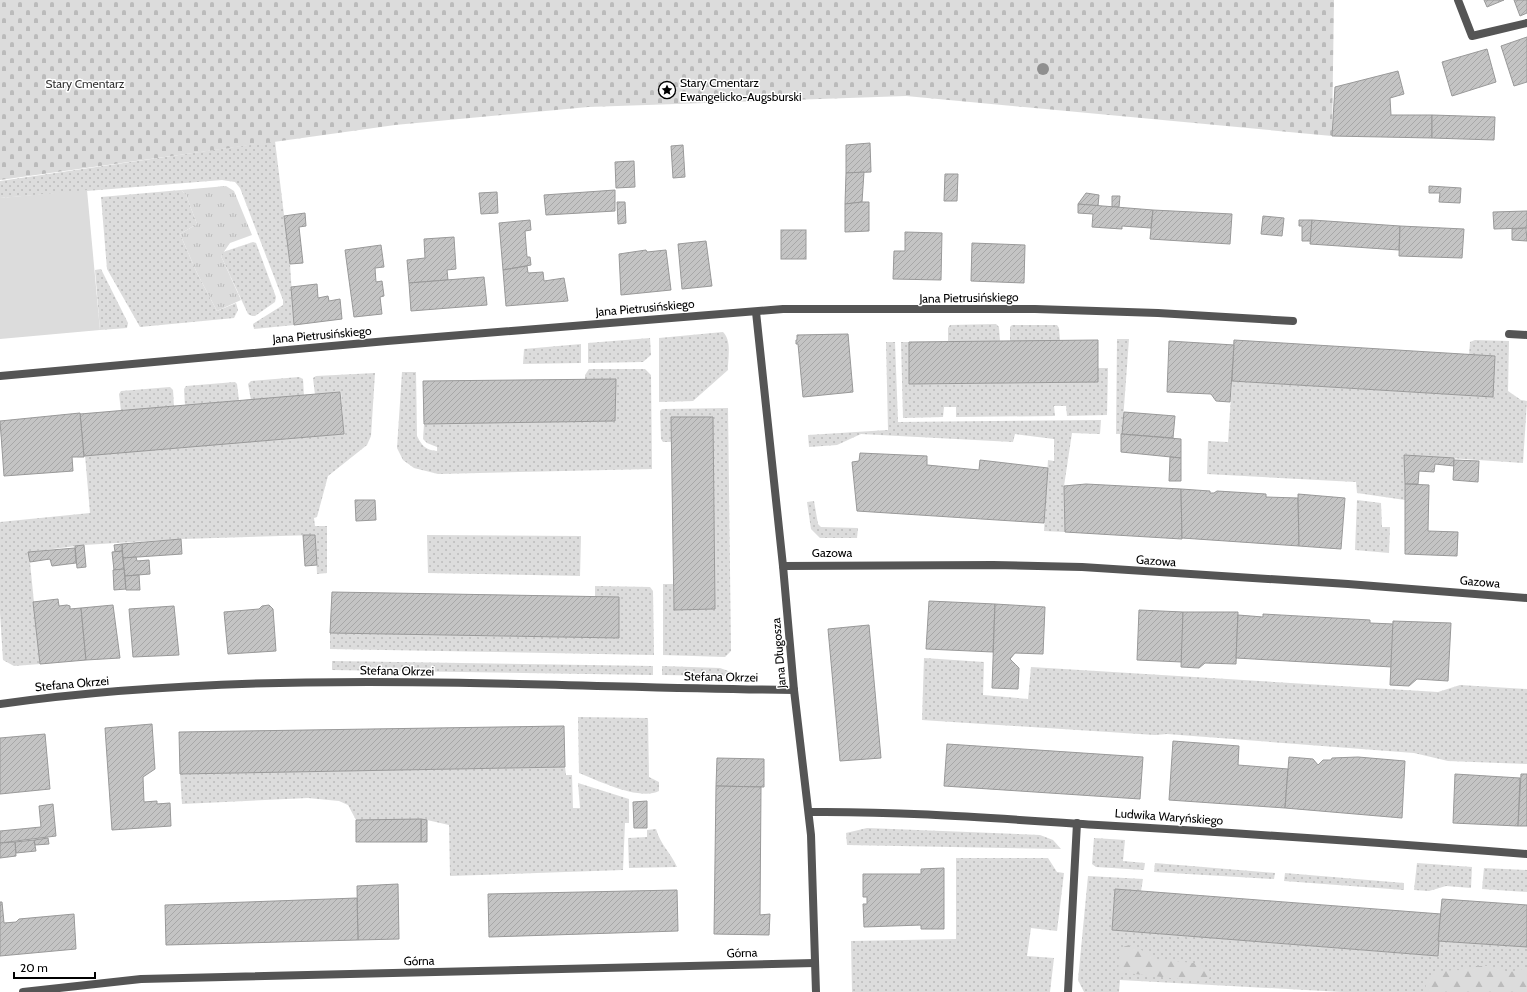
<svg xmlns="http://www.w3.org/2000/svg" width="1527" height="992" font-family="Cabin,sans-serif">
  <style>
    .grass { fill: url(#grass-dots) }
    .forest { fill: url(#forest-firs) }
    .cemetery { fill: url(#cemetery-stones) }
    .park { fill: url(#park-tufts) }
    .garden { fill: #dcdcdc }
    .building { fill: url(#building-hatch); stroke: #999 }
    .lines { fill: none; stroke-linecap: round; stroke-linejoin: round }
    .lane { stroke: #555; stroke-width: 8 }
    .street { stroke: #555; stroke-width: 8 }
    .tree { fill: #8f8f8f }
    .labels { text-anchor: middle; stroke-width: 3; stroke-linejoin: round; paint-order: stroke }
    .poi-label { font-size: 12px; fill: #000; stroke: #fff; text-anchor: start }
    .park-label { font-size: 12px; fill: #333; stroke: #fff }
    .street-label { font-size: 12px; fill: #000; stroke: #fff }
  </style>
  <defs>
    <pattern id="grass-dots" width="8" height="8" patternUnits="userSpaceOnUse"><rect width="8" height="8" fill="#dcdcdc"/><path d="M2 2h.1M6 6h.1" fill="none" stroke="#bbb" stroke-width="1.8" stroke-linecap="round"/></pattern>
    <pattern id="forest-firs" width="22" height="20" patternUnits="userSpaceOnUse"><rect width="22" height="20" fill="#dcdcdc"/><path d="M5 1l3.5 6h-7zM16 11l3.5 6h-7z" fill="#bbb"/></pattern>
    <pattern id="cemetery-stones" width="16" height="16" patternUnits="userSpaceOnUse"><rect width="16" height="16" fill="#dcdcdc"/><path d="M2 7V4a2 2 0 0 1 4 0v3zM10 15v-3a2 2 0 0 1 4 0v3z" fill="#bbb"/></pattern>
    <pattern id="park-tufts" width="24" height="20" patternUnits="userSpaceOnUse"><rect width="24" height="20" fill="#dcdcdc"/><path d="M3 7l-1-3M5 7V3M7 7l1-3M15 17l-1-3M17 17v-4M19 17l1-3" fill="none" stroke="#bbb"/></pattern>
    <pattern id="building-hatch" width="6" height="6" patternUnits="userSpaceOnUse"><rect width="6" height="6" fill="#c4c4c4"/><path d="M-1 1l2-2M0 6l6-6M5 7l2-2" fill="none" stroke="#a7a7a7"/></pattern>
  </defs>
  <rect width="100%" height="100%" fill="#fff"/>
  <g class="grass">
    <path d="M275 141 290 264 294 325 254 329 253 324 283 305V300L240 188 235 182 222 180 0 198V181Z"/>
    <path d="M181 190 186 195 197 224 180 234 197 273 217 311 236 303 238 310 234 318 140 327 107 269 101 197Z"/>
    <path d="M253 242 256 243 276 297 275 302 255 316H252L248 314 221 256 223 252Z"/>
    <path d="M101 269 128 323 127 328 100 330 95 270Z"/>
    <path d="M996 324 999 327 1000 341H948V328L950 325Z"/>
    <path d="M1012 325H1057L1059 328 1060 341H1010V327Z"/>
    <path d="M723 332C732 341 728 357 728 370L693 401 659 402V338Z"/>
    <path d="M650 338 651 355 643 362 588 363V343Z"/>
    <path d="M1117 339H1129L1122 434H1116Z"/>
    <path d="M1475 340 1509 341 1508 391 1521 400 1527 401 1523 463 1404 455 1405 500 1357 493 1356 482 1207 474 1208 441 1228 442 1232 381 1492 397 1495 356 1469 355 1470 342Z"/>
    <path d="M886 342H895L898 422 1101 420 1100 434 1072 433 1064 486 1065 532 1044 531 1048 460 1054 461V439L1015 434 1013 442 861 434 837 445 809 447 808 435 888 430Z"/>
    <path d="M901 342H909L910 384 1098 382V368H1108L1107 415 1067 416 1066 406H1054L1055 416 956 417V407H944L943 417 903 418Z"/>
    <path d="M581 344V363L523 364 524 349Z"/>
    <path d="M589 369H645L651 375 652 469 438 474 414 468 403 460 397 448 402 372H416L417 436C422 446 426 450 437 451V447L427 443 423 439 424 424 615 421 616 379H585V375Z"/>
    <path d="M375 373 371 436 367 445 328 476 317 517 314 518 315 526H327V573L317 574 315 535 181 539 84 545 29 552 40 664 14 666 3 660 0 613V522L90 513 85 455 344 434 341 392 315 395 313 378 316 376Z"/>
    <path d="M299 377 303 379 304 396 251 400 248 384 251 381Z"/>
    <path d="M235 382 237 384 239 401 185 406 184 389 186 386Z"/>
    <path d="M170 387 173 390 174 407 121 411 119 394 121 391Z"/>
    <path d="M728 408 731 651 725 657 663 655V584H673L674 610 715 609 713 417H671V442H663L661 439 660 411 662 409Z"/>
    <path d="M1357 500 1381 503 1382 527H1390L1389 553 1355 550Z"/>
    <path d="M814 501 818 524 821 527 858 528 857 538H820L811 529 807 502Z"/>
    <path d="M427 535 581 536 580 576 428 573Z"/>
    <path d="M595 586 650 587 653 591 654 655 330 649V633L619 638V597H595Z"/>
    <path d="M924 658 984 662 983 695 1028 699 1031 667 1438 692 1460 685 1527 689V764L1448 761 1414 753 1167 734 1155 735 922 720Z"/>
    <path d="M332 661 653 666V675L332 670Z"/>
    <path d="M662 666 720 668 731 672 730 676 662 675Z"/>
    <path d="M578 717 648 718 649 777 659 782V791C640 801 599 781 579 773Z"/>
    <path d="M565 767 566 775H572L573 808H580L578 783 629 799V823H625L623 870 450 876 449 825 427 820H356L348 805 339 801 308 798 182 804 180 774Z"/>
    <path d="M867 828 1040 835 1053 840 1061 849 847 845 846 833Z"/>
    <path d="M656 829C660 844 671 853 677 867L629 868 628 838 647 837V830Z"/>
    <path d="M1094 838 1125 840 1123 861 1145 863 1144 870 1096 867 1092 864Z"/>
    <path d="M956 858H1048L1057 872 1064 873 1057 931 1031 928 1027 956 1054 958 1050 992H852L851 941 956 939Z"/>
    <path d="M1155 863 1275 873 1274 879 1154 872Z"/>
    <path d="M1417 863 1472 867 1471 888 1446 886 1429 891 1414 890Z"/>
    <path d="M1484 868 1527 870V892L1482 889Z"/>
    <path d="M1285 873 1404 883V890L1284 881Z"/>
    <path d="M1088 876 1143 879 1141 891 1115 889 1112 930 1437 956 1438 941 1527 947V992H1342L1120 980 1119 992H1084L1078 980Z"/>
  </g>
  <g class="forest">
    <path d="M1129 945 1138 948 1157 959 1202 964 1208 970 1211 976 1205 982 1118 972 1120 948Z"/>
    <path d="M1476 966H1489L1509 972 1527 968V992H1425L1426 985 1435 971 1460 970Z"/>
  </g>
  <path class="cemetery" d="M0 0H1334L1332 136 906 96 588 107 395 125 0 180Z"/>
  <path class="park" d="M226 186 234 191 252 235 230 243 221 256 241 300 217 311 197 273 180 234 197 224 186 195 181 190Z"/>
  <path class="garden" d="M87 190 100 330 0 339V198Z"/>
  <g class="building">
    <path d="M1484 0H1504L1487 7Z"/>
    <path d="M1514 0H1527V13L1520 16Z"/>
    <path d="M1527 37V82L1514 86 1501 46Z"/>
    <path d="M1487 49 1496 82 1452 96 1442 62Z"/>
    <path d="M1398 71 1404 94 1390 98 1391 115H1432V138L1332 136 1335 87Z"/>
    <path d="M1432 115 1495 117 1494 140 1432 138Z"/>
    <path d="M870 143 871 172 846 173V145Z"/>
    <path d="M683 145 685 177 673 178 671 146Z"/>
    <path d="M634 161 635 187 616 188 615 162Z"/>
    <path d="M864 172 862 202 845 204 846 173Z"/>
    <path d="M945 174H958L957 201H944Z"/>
    <path d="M1429 186 1461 188 1460 203 1439 202 1440 193H1429Z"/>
    <path d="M615 190V211L546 215 544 195Z"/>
    <path d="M497 192 498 213 481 214 479 193Z"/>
    <path d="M1086 193 1099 195 1098 206 1078 204Z"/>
    <path d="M1112 196H1120L1119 207H1112Z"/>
    <path d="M617 202H625L626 223 618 224Z"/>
    <path d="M862 202H869V231L845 232V204Z"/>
    <path d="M1078 204 1153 210 1151 228 1122 226V229L1092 227 1093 214 1078 213Z"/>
    <path d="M1153 210 1232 214 1230 244 1150 239Z"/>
    <path d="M1527 211V228L1494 229 1493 212Z"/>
    <path d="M305 213 306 226 299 227 303 263 290 264 284 216Z"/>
    <path d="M1263 216 1284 218 1282 236 1261 234Z"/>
    <path d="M530 220 531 230 525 231 527 257H530L531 265 503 270 499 223Z"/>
    <path d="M1299 220H1312L1311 241H1302V226H1299Z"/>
    <path d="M1312 220 1400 226 1399 250 1310 244Z"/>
    <path d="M1400 226 1464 229 1462 258 1399 256Z"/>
    <path d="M1526 228 1527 241 1512 240V229Z"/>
    <rect x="781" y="230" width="25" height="29"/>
    <path d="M905 232 942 233 941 280 893 279 894 251H905Z"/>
    <path d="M454 237 456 269 447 270 448 280 409 283 407 260 425 258 424 239Z"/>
    <path d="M706 241 712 286 682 289 678 244Z"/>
    <path d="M972 243 1025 245 1024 283 971 281Z"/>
    <path d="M381 245 384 267 375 268 376 282 382 281 384 296 380 297 382 314 354 317 345 250Z"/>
    <path d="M646 250 647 252 666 250 671 290 621 295 619 254Z"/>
    <path d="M527 266 528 273 543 272 544 281 564 278 568 301 506 306 503 270Z"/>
    <path d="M484 277 487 305 411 311 409 283Z"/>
    <path d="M317 284 318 298 328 296 329 301 340 299 342 319 294 325 291 287Z"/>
    <path d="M848 334 853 392 803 397 798 344H796V340H797V335Z"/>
    <path d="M1098 340V382L909 384V342Z"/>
    <path d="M1234 340 1495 356 1493 397 1232 381Z"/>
    <path d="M1169 341 1234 345 1230 402 1216 401 1211 394 1167 392Z"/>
    <path d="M616 379 615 421 424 424 423 381Z"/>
    <path d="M340 392 344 434 84 456 80 414Z"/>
    <path d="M1124 412 1175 416 1173 438 1122 434Z"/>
    <path d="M80 413 84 457H72L73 471 4 476 0 421Z"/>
    <path d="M671 417H713L715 609 674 610Z"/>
    <path d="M1121 434 1181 439V458L1121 452Z"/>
    <path d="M860 453 927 456V465L979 470 980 460 1048 468 1044 523 857 511 852 462 859 461Z"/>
    <path d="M1404 455 1454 458V466L1435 464 1434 472 1419 471 1418 484H1405Z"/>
    <path d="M1170 457 1181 458V481H1169Z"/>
    <path d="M1454 460 1479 461 1478 482 1453 480Z"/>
    <path d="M1086 484 1181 489 1182 539 1065 532 1064 486Z"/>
    <path d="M1405 484 1429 485 1428 531 1458 532 1457 556 1405 554Z"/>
    <path d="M1181 489 1210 491V493H1214L1217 491 1266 494V497L1298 498 1299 546 1182 538Z"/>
    <path d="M1298 494 1345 498 1341 549 1299 546Z"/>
    <path d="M355 500H375L376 520 356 521Z"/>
    <path d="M303 535H315L317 565 305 566Z"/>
    <path d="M181 539 182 554 123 558 122 544Z"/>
    <path d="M122 544V551L115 552 114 545Z"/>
    <path d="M84 545 86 567 77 568 75 546Z"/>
    <path d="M75 548 76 563 52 566 50 559 30 562 28 552Z"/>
    <path d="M122 551 124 569 114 570 112 552Z"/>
    <path d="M136 557 137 561 149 560 150 574 125 576 123 558Z"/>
    <path d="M124 569 126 589 114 590 113 570Z"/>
    <path d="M139 575 140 590H126L125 576Z"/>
    <path d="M332 592 619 597V638L330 633Z"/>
    <path d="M58 599 59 606 67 605 70 606V609L81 608 86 660 40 664 33 602Z"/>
    <path d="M929 601 995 604 993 652 926 649Z"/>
    <path d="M995 604 1045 607 1043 654 1015 653 1010 659 1019 668 1018 689 992 688Z"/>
    <path d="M113 605 120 658 86 660 81 608Z"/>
    <path d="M269 605 273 609 276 651 228 654 224 612 259 609 262 606Z"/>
    <path d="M174 606 179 655 133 657 129 609Z"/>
    <path d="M1139 610 1183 612 1182 662 1137 660Z"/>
    <path d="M1183 612H1238L1236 664 1205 663 1199 668 1181 667Z"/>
    <path d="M1263 614 1370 620V623L1394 624 1392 667 1236 658 1238 615 1263 617Z"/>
    <path d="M1393 621 1451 623 1448 681 1417 679 1409 686 1390 685Z"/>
    <path d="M869 625 881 758 840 761 828 629Z"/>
    <path d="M152 724 155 769 143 777 144 802 157 801V804L170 803 171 826 112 830 105 728Z"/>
    <path d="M564 726 565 767 180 774 179 732Z"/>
    <path d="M45 734 50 789 0 794V738Z"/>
    <path d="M1173 741 1239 746 1238 765 1288 769 1285 808 1169 800Z"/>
    <path d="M947 744 1143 757 1140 799 944 786Z"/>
    <path d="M1289 757 1313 759 1318 765 1323 760H1331L1332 758 1358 757 1405 761 1402 818 1285 808Z"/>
    <path d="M717 758 764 759V787L716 786Z"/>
    <path d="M1455 774 1520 778 1518 826 1453 823Z"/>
    <path d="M1521 774H1527V826H1518Z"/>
    <path d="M716 786 761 787 760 915 770 914 769 935 714 934Z"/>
    <path d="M647 801V828H634L633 802Z"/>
    <path d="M53 804 56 836 0 843V831L41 827 39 806Z"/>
    <path d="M421 819 427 820V842H421Z"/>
    <path d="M421 819V842H356V820Z"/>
    <path d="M48 838 49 844 35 845 34 840Z"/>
    <path d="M34 840 36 851 16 853 15 842Z"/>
    <path d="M15 842 16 856 0 858V843Z"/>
    <path d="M944 868V929H921V925L864 927 863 904H867V897H863V874H921V869Z"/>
    <path d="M398 884 399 939 358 940 357 886Z"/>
    <path d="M1115 889 1441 914 1438 956 1112 930Z"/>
    <path d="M677 890 678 931 489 937 488 894Z"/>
    <path d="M357 898 358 940 166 945 165 905Z"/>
    <path d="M1442 899 1527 905V947L1438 941Z"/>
    <path d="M0 902H2L4 923 16 922 19 919 74 914 76 949 0 956Z"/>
  </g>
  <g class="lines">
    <g class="lane">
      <path d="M1458 0 1472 36 1527 23"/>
      <path d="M1509 334 1527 335"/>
      <path d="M1068 992 1077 823"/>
    </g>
    <g class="street">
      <path d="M756 312 783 566 794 690 811 835 816 992"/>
      <path d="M0 376 387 341 783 309H1035L1158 313 1293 321"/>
      <path d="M783 566 993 565 1082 567 1348 584 1527 598"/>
      <path d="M0 704C263 667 530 687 794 690"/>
      <path d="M809 812C905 811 1002 819 1098 825 1241 833 1384 843 1527 854"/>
      <path d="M23 992 141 979 815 963"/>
    </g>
  </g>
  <circle class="tree" cx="1043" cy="69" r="6"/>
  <defs>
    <g id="sight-ring" transform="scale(0.9)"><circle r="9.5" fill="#fff" stroke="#000" stroke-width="1.5"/><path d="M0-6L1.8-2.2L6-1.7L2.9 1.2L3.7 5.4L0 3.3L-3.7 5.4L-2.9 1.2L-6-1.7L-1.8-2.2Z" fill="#000"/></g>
  </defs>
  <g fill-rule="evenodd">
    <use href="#sight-ring" x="667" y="90"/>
  </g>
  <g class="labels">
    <g class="poi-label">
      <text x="680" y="87">Stary Cmentarz<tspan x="680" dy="14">Ewangelicko-Augsburski</tspan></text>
    </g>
    <g class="park-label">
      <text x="85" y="88">Stary Cmentarz</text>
    </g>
    <g class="street-label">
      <text transform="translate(969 298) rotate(-1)" y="4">Jana Pietrusińskiego</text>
      <text transform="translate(645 308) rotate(-5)" y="4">Jana Pietrusińskiego</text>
      <text transform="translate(322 335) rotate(-5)" y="4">Jana Pietrusińskiego</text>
      <text x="832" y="557">Gazowa</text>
      <text transform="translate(1156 561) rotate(4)" y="4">Gazowa</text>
      <text transform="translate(1480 582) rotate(5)" y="4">Gazowa</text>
      <text transform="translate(779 653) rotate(-95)" y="4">Jana Długosza</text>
      <text transform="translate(397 671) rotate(1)" y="4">Stefana Okrzei</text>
      <text transform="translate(721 677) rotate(1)" y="4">Stefana Okrzei</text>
      <text transform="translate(72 684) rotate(-5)" y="4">Stefana Okrzei</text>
      <text transform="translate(1169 817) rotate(4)" y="4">Ludwika Waryńskiego</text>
      <text transform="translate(742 953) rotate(-2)" y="4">Górna</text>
      <text transform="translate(419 961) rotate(-1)" y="4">Górna</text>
    </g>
  </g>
  <path d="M14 972v6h81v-6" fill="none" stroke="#000000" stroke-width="2"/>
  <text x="20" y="972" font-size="12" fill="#000000" stroke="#ffffff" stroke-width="3" paint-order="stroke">20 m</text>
</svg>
